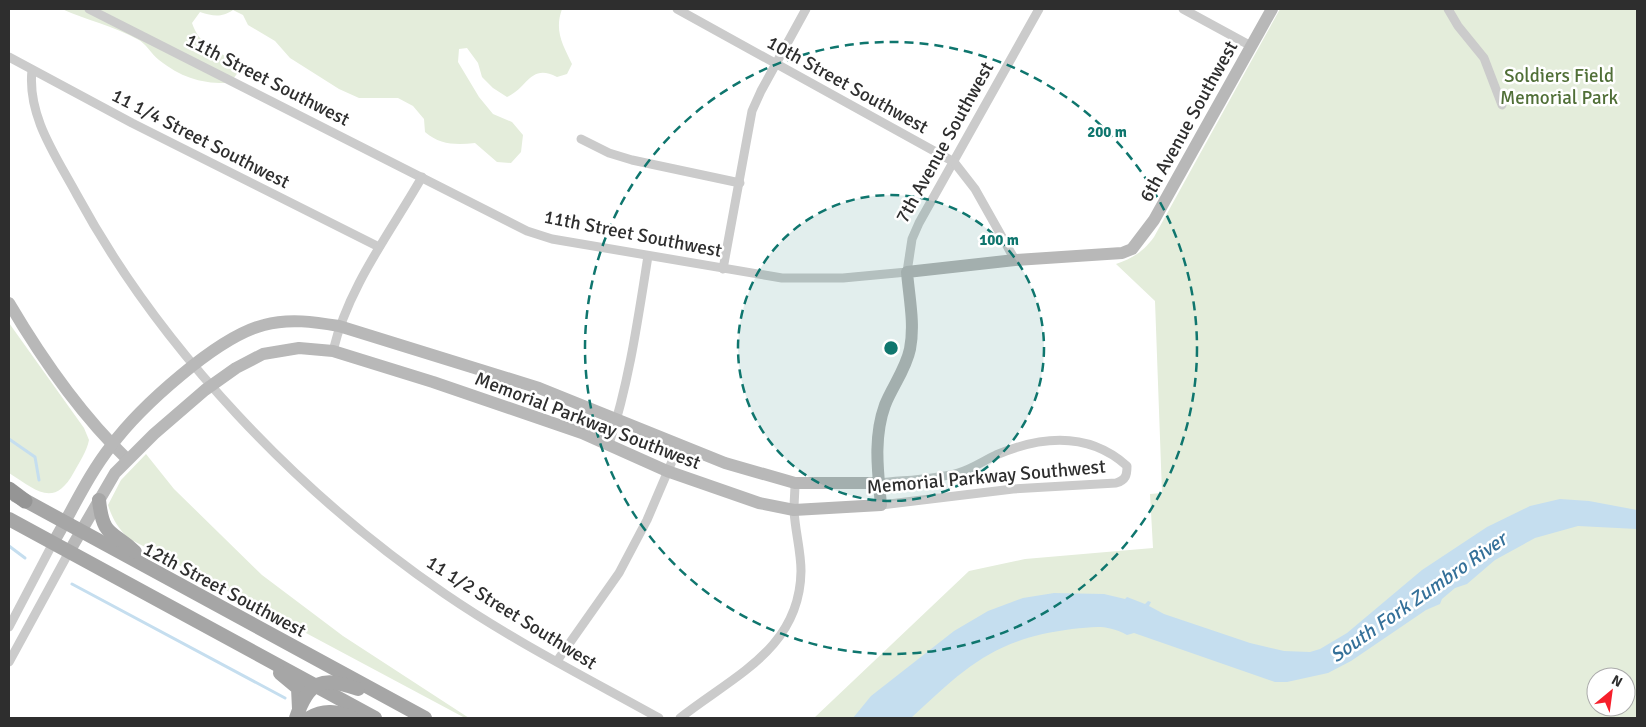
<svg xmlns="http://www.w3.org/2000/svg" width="1646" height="727" font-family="Signika,sans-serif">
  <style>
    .green { fill: #e4eddb; fill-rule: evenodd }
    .water { fill: #c5deef }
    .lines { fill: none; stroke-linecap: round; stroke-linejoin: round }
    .stream { stroke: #c5deef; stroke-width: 3 }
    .street { stroke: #cbcbcb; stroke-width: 9 }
    .secondary { stroke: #b8b8b8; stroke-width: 12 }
    .primary { stroke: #a6a6a6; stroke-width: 14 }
    .highway { stroke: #959595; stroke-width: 15 }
    .ring { fill: none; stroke: #0f766e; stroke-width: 2.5; stroke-dasharray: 9 6 }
    .labels { text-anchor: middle; stroke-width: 5; stroke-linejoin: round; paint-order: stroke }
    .park-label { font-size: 19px; fill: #506f37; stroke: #fff }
    .street-label { font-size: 19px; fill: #2e2e2e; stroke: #fff }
    .water-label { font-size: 20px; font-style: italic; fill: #347099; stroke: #fff }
    .centre { fill: #0f766e; stroke: #fff; stroke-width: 2.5 }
    .ring-label { font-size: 15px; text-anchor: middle; font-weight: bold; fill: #0f766e; stroke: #fff; stroke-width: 5; stroke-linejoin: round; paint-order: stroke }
  </style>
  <rect width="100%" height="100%" fill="#fff"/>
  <g class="green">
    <path d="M62 9H562C554 31 563 45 572 64L567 74 557 77C530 63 528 88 507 97L493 88 482 77 478 63 467 48 459 49 458 62 479 97 493 114 512 122 523 135 521 152 511 163 497 162 475 143C456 145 440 145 425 132L424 119 413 106 398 98H359L339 89 290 58 275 41 248 25 243 15 233 10C221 18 213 16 200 12L192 23C199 44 215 51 234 60L239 71 230 83C202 84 182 78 159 60 151 54 146 43 137 39 114 26 86 20 62 9Z"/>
    <path d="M1280 9H1637V718H814L969 571 1025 559 1153 548 1150 494 1162 493 1155 301 1116 264C1133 258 1143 252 1154 237ZM1596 677H1626V707H1596Z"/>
    <path d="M9 323 84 428 89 440C87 451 80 461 74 472 54 509 36 490 9 473Z"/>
    <path d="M146 454 174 489 262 575 343 636 469 718H465L128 538C118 528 112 518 108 505L121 480Z"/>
  </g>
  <path class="water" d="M1560 499 1589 501 1637 510V529L1578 526 1535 538 1495 560 1467 584 1455 588 1442 599 1440 604 1426 610 1351 661 1328 673 1287 682H1275L1134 633 1127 635C1106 624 1095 627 1072 629 994 639 966 667 911 718H853L871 696 954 631 988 611 1023 598 1054 593 1104 594 1125 599 1127 597 1145 604 1148 601 1151 602 1149 606 1164 614 1250 643 1284 651 1310 652 1320 649 1347 633 1422 570 1487 527 1530 506Z"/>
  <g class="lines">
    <g class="stream">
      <path d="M9 439 35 457 39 480"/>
      <path d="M9 546 25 558"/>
      <path d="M72 584 285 698"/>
    </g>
    <g class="street">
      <path d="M89 9 527 231 552 239 782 278H843L907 272 912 239 919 223 1039 9"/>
      <path d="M677 9 954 162 975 189 1015 260"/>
      <path d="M1183 9 1251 46"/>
      <path d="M1448 9 1458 26 1484 58 1502 105"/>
      <path d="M9 57 132 123 379 247"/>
      <path d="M32 70C27 116 56 156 77 195 161 350 299 494 445 594 512 640 587 678 659 718"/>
      <path d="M581 139 609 153 632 160 740 183"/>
      <path d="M723 269 752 111 761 91 806 9"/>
      <path d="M333 351C348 287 390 233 422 177"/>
      <path d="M609 444C629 383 638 319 648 256"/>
      <path d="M879 483C905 480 933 480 958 473 972 469 983 461 996 455 1041 436 1088 431 1127 466 1127 475 1126 480 1116 483L1013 489 881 505"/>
      <path d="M9 627 53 543"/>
      <path d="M557 661 619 573 647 520 679 445"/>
      <path d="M9 662 69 552"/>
      <path d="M680 718C733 676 800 649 801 571 801 551 795 531 794 510 794 501 795 492 795 483"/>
    </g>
    <g class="secondary">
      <path d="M9 303C42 359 80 414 127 459"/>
      <path d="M53 543C72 511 88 475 111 446 140 407 217 337 264 325 289 318 315 322 339 326L539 388 725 463 795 483H879"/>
      <path d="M69 552 115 473 154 434 205 390 236 368 263 354 299 348 333 351 433 382 582 433 667 471 759 503 794 510 881 505C878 472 873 438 885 405 892 387 906 369 910 349 915 324 909 297 907 272L1015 260 1122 253 1132 249 1154 220 1272 9"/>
    </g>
    <g class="primary">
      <path d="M15 495 425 718"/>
      <path d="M99 500C103 539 113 530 135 552"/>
      <path d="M9 519 375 718"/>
      <path d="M280 673 298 688 299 709"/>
      <path d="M296 718C309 680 322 676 358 689"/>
      <path d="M309 718C324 709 337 711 352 718"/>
    </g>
    <path class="highway" d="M9 489 25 501"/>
  </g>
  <circle cx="891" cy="348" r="153" fill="#0f766e" fill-opacity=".12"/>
  <g class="ring">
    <circle cx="891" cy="348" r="153"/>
    <circle cx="891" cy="348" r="306"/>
  </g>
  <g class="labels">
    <g class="park-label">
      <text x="1559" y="82">Soldiers Field<tspan x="1559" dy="22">Memorial Park</tspan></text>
    </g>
    <g class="street-label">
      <text transform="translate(268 79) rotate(27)" y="7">11th Street Southwest</text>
      <text transform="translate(848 84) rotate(29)" y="7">10th Street Southwest</text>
      <text transform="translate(1188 121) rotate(-61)" y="7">6th Avenue Southwest</text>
      <text transform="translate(201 138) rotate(27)" y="7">11 1/4 Street Southwest</text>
      <text transform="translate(944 142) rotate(-61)" y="7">7th Avenue Southwest</text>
      <text transform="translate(633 233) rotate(11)" y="7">11th Street Southwest</text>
      <text transform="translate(588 420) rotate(21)" y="7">Memorial Parkway Southwest</text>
      <text transform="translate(986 476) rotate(-5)" y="7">Memorial Parkway Southwest</text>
      <text transform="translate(225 589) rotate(28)" y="7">12th Street Southwest</text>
      <text transform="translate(512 612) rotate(32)" y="7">11 1/2 Street Southwest</text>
    </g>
    <g class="water-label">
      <text transform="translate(1418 597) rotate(-35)" y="7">South Fork Zumbro River</text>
    </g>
  </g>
  <circle cx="891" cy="348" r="8" class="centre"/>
  <g class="ring-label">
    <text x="1107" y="137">200 m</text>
    <text x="999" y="245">100 m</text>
  </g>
  <rect width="1646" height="727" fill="none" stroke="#2e2e2e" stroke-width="20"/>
  <g transform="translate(1611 692) rotate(29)"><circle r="24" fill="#ffffff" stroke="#ababab"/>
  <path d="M0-4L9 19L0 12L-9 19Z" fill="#f61f2b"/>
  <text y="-8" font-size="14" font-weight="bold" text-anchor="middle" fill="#2e2e2e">N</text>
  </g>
</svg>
